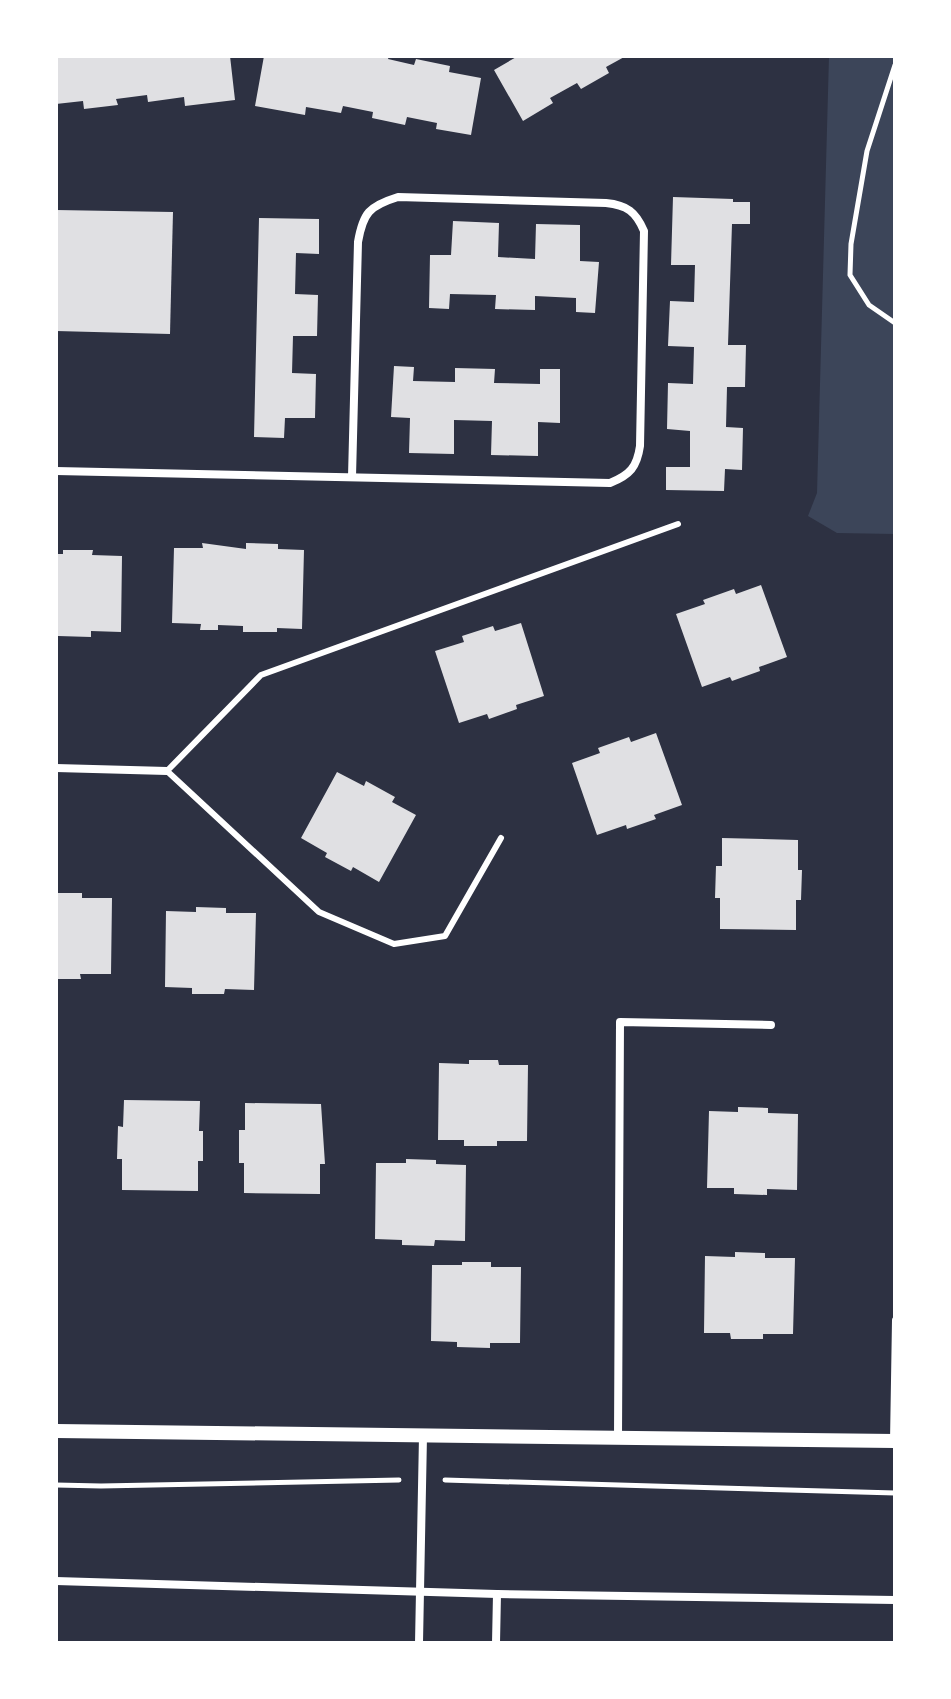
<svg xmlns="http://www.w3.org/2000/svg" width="951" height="1699" font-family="Figtree,sans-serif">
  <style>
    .green { fill: #3c4559 }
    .building { fill: #e0e0e3 }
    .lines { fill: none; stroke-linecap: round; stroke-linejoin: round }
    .path { stroke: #fff; stroke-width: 5 }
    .service { stroke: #fff; stroke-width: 6 }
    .minor { stroke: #fff; stroke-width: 8 }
    .tertiary { stroke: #fff; stroke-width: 14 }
  </style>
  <rect width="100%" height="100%" fill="#2d3142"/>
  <path class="green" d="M829 56H895V534L837 533 808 516 817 493Z"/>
  <g class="building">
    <path d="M56 56H230L235 100 185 106 184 97 148 102 147 95 116 99 118 105 84 109 83 101 56 104Z"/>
    <path d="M264 56H389L388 59 414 65 416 59 450 66 449 72 481 78 471 135 436 129 437 123 407 117 405 125 372 118 373 112 343 106 341 113 306 107 305 115 255 106Z"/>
    <path d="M518 56H626L606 67 609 73 581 89 577 83 550 98 553 103 523 121 494 70Z"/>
    <path d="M673 197 733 199V202H750V224H732L728 345H746L745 387H727L726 427 743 428 742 470 725 469 724 491 666 490V467H690V431L667 429 668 383 693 384 694 347 668 346 670 301 694 302 695 265H671Z"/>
    <path d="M56 210 173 212 170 334 56 331Z"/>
    <path d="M259 218 319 219V254L296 253 295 294 318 295 317 336H293L292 373 316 374 315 418H285L284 438 254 437Z"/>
    <path d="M453 221 499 223 498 257 535 259 536 224 580 225V261L599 262 595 313 576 312V298L535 296V310L495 309 496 295 450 294 449 309 429 308 430 255H451Z"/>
    <path d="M394 366 414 367 413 381 455 382V368L495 369 494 383 540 384V369H560V423L538 422V456L491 455 492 421 454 420V454L409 453 410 418 391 417Z"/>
    <path d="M202 543 246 549V543L278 544V549L304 550 302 629 277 628V632H243V626L218 625V630H200L201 624 172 623 174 548H203Z"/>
    <path d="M63 550H93L92 555 122 556 121 632 91 631V637L58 636V630H56V554H63Z"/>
    <path d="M761 585 787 657 759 667 760 671 732 681 730 677 702 687 676 614 705 604 703 600 734 589 736 594Z"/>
    <path d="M521 623 544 696 516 705 517 709 489 719 487 714 459 723 435 651 464 642 462 636 493 626 495 631Z"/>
    <path d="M656 733 682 805 654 815 656 819 627 829 626 825 597 835 572 763 600 753 598 748 629 737 631 742Z"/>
    <path d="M337 772 364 786 366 781 395 797 392 802 416 815 379 882 353 867 351 871 325 857 327 853 301 838Z"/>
    <path d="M722 838 798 840V870H802L801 900H796V930L720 929V898H715L716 866H722Z"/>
    <path d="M56 893H82V898H112L111 974H80L81 979H56Z"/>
    <path d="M196 907 226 908V913H256L254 990 225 989 224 994H192V988L165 987 166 911 196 912Z"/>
    <path d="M469 1060H498L499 1065H528L527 1141H497V1146H464V1140H438L439 1063 469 1064Z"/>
    <path d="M124 1100 200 1101 199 1131H203V1161H198V1191L122 1190V1159H117L118 1126 123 1127Z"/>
    <path d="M245 1103 321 1104 325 1164H320V1194L244 1193V1163H239V1130H245Z"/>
    <path d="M738 1107 768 1108V1113L798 1114 797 1190 767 1189V1195L734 1194V1188H707L709 1111 738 1112Z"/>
    <path d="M406 1159 436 1160V1164L466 1165 465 1241 435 1240 434 1246 402 1245V1240L375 1239 376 1163H406Z"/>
    <path d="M735 1252 765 1253V1258H795L793 1334H763V1339H731L730 1333H704L705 1256 735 1257Z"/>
    <path d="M462 1262H491V1267H521L520 1343H490V1348L457 1347V1342L431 1341 432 1265H462Z"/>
  </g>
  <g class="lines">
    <g class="path">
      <path d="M895 65 867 151 851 244 850 275 869 305 895 323"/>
      <path d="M445 1480 895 1493"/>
      <path d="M56 1485 101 1486 399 1480"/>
    </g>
    <g class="service">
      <path d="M501 838 445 936 394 944 319 912 167 771 261 675 678 524"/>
      <path d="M893 1441 895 1320"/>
    </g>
    <g class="minor">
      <path d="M56 471 610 483C630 475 637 467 640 446L644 231C636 212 627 205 606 203L398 197C369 206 363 213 358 242L352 477"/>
      <path d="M56 768 167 771"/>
      <path d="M618 1438 620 1022 771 1025"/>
      <path d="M56 1581 497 1594 895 1600"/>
      <path d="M419 1643 423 1436"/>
      <path d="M496 1643 497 1594"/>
    </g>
    <path class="tertiary" d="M56 1431 895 1441"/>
  </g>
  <rect width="951" height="1699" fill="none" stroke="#ffffff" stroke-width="116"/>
</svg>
